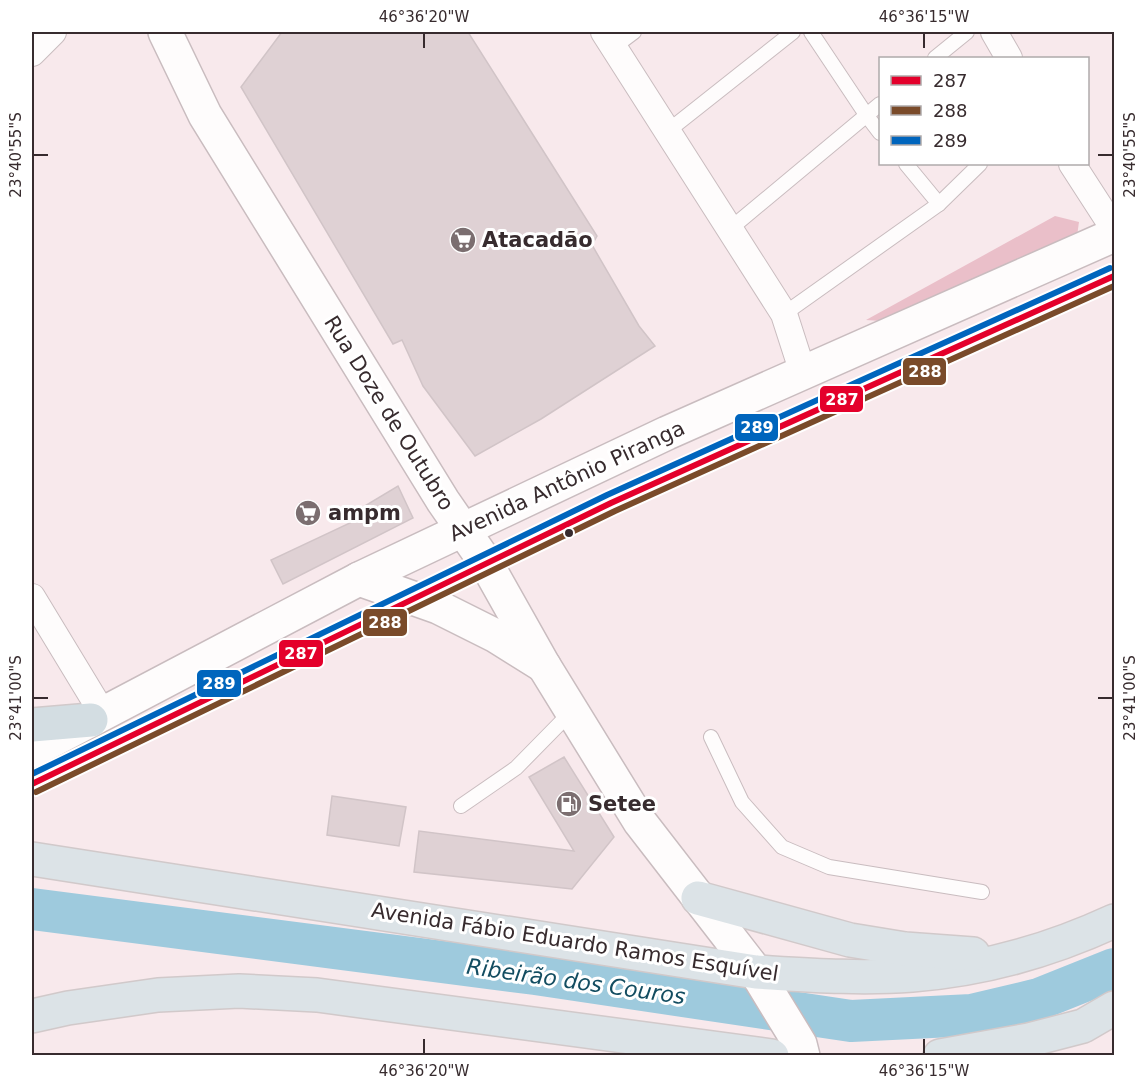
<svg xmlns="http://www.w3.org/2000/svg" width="1146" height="1087" font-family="'DejaVu Sans',sans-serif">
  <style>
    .forest { fill: #eabfc9 }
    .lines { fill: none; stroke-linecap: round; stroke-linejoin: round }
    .river { stroke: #9ecadd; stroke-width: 42 }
    .building { fill: #dfd1d4; stroke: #d1c4c7; stroke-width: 1.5 }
    .service-casing { stroke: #c9bcbf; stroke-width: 16 }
    .minor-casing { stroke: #c9bcbf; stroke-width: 28 }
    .tertiary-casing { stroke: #c9bcbf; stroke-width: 36 }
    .secondary-casing { stroke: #c9bcbf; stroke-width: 36 }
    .trunk-casing { stroke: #d1c9ca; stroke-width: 36 }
    .motorway-casing { stroke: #d1c9ca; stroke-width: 36 }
    .service { stroke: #fefcfc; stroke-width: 14 }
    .minor { stroke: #fefcfc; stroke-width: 26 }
    .tertiary { stroke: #fefcfc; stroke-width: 33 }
    .secondary { stroke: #fefcfc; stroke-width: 33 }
    .trunk { stroke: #dce3e7; stroke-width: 33 }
    .motorway { stroke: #d3dde2; stroke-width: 33 }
    .bus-1-casing { stroke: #fff; stroke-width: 10 }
    .bus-2-casing { stroke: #fff; stroke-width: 10 }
    .bus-3-casing { stroke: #fff; stroke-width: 10 }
    .bus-1 { stroke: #e4002b; stroke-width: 6 }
    .bus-2 { stroke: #7a4b2a; stroke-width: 6 }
    .bus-3 { stroke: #0065bd; stroke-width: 6 }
    .ticks { fill: none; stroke: #372b2e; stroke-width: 2 }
    .bus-dot { fill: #372b2e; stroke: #fff; stroke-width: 2 }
    .labels { text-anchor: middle; stroke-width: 6; stroke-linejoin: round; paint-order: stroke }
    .poi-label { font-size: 21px; font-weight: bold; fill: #372b2e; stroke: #fff; text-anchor: start }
    .street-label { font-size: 21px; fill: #372b2e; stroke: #fff }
    .water-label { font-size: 22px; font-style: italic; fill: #134d61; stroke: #fff }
    .line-badge { stroke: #fff; stroke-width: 2 }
    .badge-label { font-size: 16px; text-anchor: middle; font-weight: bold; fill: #fff }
    .neatline { fill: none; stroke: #372b2e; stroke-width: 2 }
    .ticks-label { font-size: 15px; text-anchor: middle; fill: #372b2e }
  </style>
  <rect width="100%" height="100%" fill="#f8e9ec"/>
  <path class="forest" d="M1055 216 1079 222 1077 236 881 321 866 320Z"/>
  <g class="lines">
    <path class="river" d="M32 909 535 974 851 1021 972 1015 1039 999 1114 969"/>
  </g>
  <g class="building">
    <path d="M282 32H468L597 236 592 245 639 326 655 346 541 419 475 456 423 386 402 340 393 344 241 87Z"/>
    <path d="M398 486 413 518 283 584 271 560 367 515 363 507Z"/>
    <path d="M564 757 614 837 572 889 414 872 419 831 574 851 529 777Z"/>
    <path d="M332 796 406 807 399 846 327 835Z"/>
  </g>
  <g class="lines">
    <g class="service-casing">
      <g id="service">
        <path d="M811 32 867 116 880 133"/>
        <path d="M614 47 634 32"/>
        <path d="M935 58 967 32"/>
        <path d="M668 131 793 32"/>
        <path d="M906 164 939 204"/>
        <path d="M730 229 880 104"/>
        <path d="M784 314 939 204 980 164"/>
        <path d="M711 737 742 802 782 847 829 867 982 892"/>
        <path d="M32 784 611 503 1114 276"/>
        <path d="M461 806 516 768 572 711"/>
      </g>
    </g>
    <g class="minor-casing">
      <g id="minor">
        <path d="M604 32 784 314 803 373"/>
        <path d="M994 32 1009 58"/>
        <path d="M32 53 53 32"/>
        <path d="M1072 164 1114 229"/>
        <path d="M32 597 103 714"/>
      </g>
    </g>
    <g class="tertiary-casing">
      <path id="tertiary" d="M165 32 205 115 443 501 486 563 544 666 640 822 756 972 800 1044 803 1056"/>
    </g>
    <g class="secondary-casing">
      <g id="secondary">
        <path d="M359 579 438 607 496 636 544 666"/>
        <path d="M32 751 359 579 667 433 1114 235"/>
      </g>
    </g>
    <g class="trunk-casing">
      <g id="trunk">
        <path d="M32 859 756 972C807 975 860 979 912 975 981 970 1051 950 1114 921"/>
        <path d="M698 898 850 940 905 949 973 954"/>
        <path d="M32 1016 68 1008 158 995 239 991 317 995 772 1056"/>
        <path d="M940 1056 1029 1040 1083 1026 1114 1008"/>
      </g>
    </g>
    <g class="motorway-casing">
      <path id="motorway" d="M32 725 91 720"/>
    </g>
    <use href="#service" class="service"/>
    <use href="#minor" class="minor"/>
    <use href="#tertiary" class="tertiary"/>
    <use href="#secondary" class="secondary"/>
    <use href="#trunk" class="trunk"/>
    <use href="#motorway" class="motorway"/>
    <g class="bus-1-casing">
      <path id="bus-1" d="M32 784 611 503 1114 276"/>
    </g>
    <g class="bus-2-casing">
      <path id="bus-2" d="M36 792 615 511 1114 286"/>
    </g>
    <g class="bus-3-casing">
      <path id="bus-3" d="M32 774 607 495 1110 268"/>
    </g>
    <use href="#bus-1" class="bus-1"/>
    <use href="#bus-2" class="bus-2"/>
    <use href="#bus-3" class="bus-3"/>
  </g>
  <path class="ticks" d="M424 33V48M924 33V48M33 155H48M1098 155H1113M33 698H48M1098 698H1113M424 1039V1054M924 1039V1054"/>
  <defs>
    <g id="supermarket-disc" transform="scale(1.35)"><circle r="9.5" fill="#7b6e70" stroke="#fff"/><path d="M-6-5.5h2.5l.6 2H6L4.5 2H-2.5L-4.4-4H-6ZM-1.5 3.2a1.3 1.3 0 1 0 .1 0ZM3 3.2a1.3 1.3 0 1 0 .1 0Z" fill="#fff"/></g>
    <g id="fuel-disc" transform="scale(1.35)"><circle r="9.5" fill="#7b6e70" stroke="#fff"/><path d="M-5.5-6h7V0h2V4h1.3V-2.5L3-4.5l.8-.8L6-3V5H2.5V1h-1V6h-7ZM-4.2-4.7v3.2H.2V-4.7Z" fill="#fff"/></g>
  </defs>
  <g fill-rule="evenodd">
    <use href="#supermarket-disc" x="463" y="240"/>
    <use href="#supermarket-disc" x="308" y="513"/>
    <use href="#fuel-disc" x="569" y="804"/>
  </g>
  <circle class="bus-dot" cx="569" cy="533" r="5"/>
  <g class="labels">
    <g class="poi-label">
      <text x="482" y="247">Atacadão</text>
      <text x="328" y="520">ampm</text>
      <text x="588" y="811">Setee</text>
    </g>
    <g class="street-label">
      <text transform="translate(389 413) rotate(58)" y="7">Rua Doze de Outubro</text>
      <text transform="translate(567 481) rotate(-25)" y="7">Avenida Antônio Piranga</text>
      <text transform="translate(575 942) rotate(9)" y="7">Avenida Fábio Eduardo Ramos Esquível</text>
    </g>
    <g class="water-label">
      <text transform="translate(576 981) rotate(8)" y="8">Ribeirão dos Couros</text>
    </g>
  </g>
  <g class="line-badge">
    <rect x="902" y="357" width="45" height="29" rx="6" fill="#7a4b2a"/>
    <rect x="819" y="385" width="45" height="28" rx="6" fill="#e4002b"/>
    <rect x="734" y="413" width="45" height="29" rx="6" fill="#0065bd"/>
    <rect x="362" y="608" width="46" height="29" rx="6" fill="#7a4b2a"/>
    <rect x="278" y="639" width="46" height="29" rx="6" fill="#e4002b"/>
    <rect x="196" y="669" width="46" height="29" rx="6" fill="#0065bd"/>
  </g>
  <g class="badge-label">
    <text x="925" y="377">288</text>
    <text x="842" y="405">287</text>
    <text x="757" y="433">289</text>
    <text x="385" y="628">288</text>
    <text x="301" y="659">287</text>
    <text x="219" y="689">289</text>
  </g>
  <rect width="1146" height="1087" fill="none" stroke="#ffffff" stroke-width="66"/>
  <rect x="879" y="57" width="210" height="108" fill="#ffffff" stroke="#afaaab" stroke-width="1.5"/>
  <rect x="891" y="76" width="30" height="9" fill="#e4002b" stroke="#afaaab" stroke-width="1.5"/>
  <text x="933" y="87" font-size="18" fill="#372b2e">287</text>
  <rect x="891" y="106" width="30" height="9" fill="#7a4b2a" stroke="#afaaab" stroke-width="1.5"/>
  <text x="933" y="117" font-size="18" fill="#372b2e">288</text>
  <rect x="891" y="136" width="30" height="9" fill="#0065bd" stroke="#afaaab" stroke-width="1.5"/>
  <text x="933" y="147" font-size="18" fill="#372b2e">289</text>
  <rect x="33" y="33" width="1080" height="1021" class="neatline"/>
  <g class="ticks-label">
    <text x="424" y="22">46°36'20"W</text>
    <text x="924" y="22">46°36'15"W</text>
    <text transform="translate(16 155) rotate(-90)" y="5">23°40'55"S</text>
    <text transform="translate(1130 155) rotate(-90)" y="5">23°40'55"S</text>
    <text transform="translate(16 698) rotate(-90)" y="5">23°41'00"S</text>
    <text transform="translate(1130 698) rotate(-90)" y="5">23°41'00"S</text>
    <text x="424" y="1076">46°36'20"W</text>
    <text x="924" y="1076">46°36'15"W</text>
  </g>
</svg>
